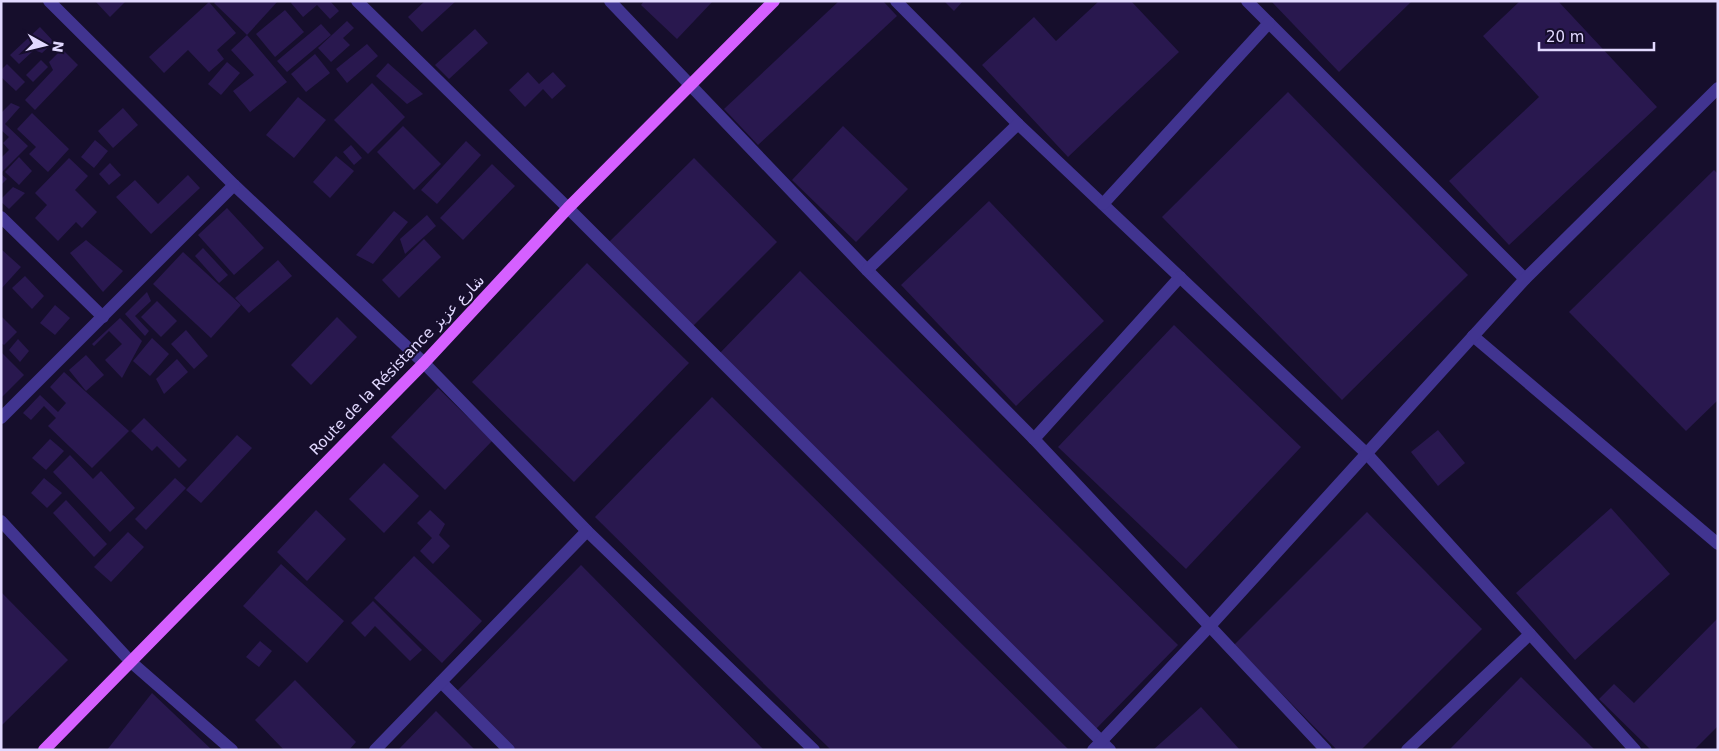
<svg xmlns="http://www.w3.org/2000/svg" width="1719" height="751" font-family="'DejaVu Sans','Noto Sans Arabic',sans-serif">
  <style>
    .building { fill: #29184f }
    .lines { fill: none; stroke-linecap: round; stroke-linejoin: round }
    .minor { stroke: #413490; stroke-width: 12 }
    .major { stroke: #d560ff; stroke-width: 12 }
    .labels { text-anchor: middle; stroke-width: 4; stroke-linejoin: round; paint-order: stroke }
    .street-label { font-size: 15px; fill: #e2d9ff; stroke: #160e2c }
  </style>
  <rect width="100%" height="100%" fill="#160e2c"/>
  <g class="building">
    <path d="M95 1H126L110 17Z"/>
    <path d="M216 1H278L247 35 214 3Z"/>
    <path d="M292 1H330L339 11 330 19 317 5 303 17 291 3Z"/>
    <path d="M425 1H456L422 32 408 17Z"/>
    <path d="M644 1H713L677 39 641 5Z"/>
    <path d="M839 1H883L897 16 758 145 724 109Z"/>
    <path d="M944 1H963L954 11Z"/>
    <path d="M1099 1H1131L1179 52 1068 157 982 65 1034 17 1056 41Z"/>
    <path d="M1271 1H1412L1339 72Z"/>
    <path d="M1520 1H1558L1657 107 1509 245 1449 181 1539 97 1483 36Z"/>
    <path d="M209 2 236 33 217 50 224 59 209 72 188 50 164 73 149 57Z"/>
    <path d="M285 10 304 32 275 57 256 34Z"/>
    <path d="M347 21 354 28 343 38 350 45 331 62 318 48Z"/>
    <path d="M321 24 331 35 287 72 277 61Z"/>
    <path d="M40 27 54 42 42 53 34 50 19 64 10 55Z"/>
    <path d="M475 29 488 43 449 79 435 65Z"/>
    <path d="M247 35 287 82 250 112 233 91 254 75 231 50Z"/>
    <path d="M367 44 378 56 347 83 336 69Z"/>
    <path d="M62 49 78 65 35 110 25 100 53 70 49 62Z"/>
    <path d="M315 54 330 73 306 92 291 74Z"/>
    <path d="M41 60 48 67 33 82 26 75Z"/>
    <path d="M227 62 240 73 221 95 208 84Z"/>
    <path d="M388 63 423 94 407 104 376 76Z"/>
    <path d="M7 64 25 82 16 91 1 77V70Z"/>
    <path d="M528 72 539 84 553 72 566 86 552 99 543 89 525 107 509 90Z"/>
    <path d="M372 83 405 117 368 154 334 120Z"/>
    <path d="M1288 92 1468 275 1342 400 1162 217Z"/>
    <path d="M298 97 326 120 294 158 266 135Z"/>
    <path d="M11 103 20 107 5 124 28 146 1 173V158L9 150 3 143 9 137 1 130V113Z"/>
    <path d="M123 108 138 125 113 148 98 131Z"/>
    <path d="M32 113 69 149 48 172 29 154 36 147 17 129Z"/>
    <path d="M403 126 441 164 414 190 377 152Z"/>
    <path d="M843 126 908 189 856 242 792 180Z"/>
    <path d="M95 140 108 151 94 168 81 157Z"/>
    <path d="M466 141 481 155 437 204 421 190Z"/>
    <path d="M351 145 362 158 354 165 343 152Z"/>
    <path d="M336 156 354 171 330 198 313 182Z"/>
    <path d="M19 157 32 171 19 185 5 172Z"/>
    <path d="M69 158 88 176 75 190 97 212 82 228 76 222 58 241 35 218 47 205 35 193Z"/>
    <path d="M694 158 777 242 692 327 608 243Z"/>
    <path d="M110 163 121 175 109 185 99 174Z"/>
    <path d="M492 164 515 186 463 240 440 218Z"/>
    <path d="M1714 170 1718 174V400L1686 431 1569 312Z"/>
    <path d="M1 174 7 179 1 185Z"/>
    <path d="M188 175 200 188 151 234 116 197 135 180 158 204Z"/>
    <path d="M13 187 25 193 9 209 1 202V199Z"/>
    <path d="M989 201 1104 321 1016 406 901 285Z"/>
    <path d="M227 208 264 248 234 275 198 235Z"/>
    <path d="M394 211 408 222 373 264 356 255Z"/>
    <path d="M427 215 436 226 405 254 400 239Z"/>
    <path d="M424 239 441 257 399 298 382 280Z"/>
    <path d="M86 240 123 271 103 292 70 253Z"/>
    <path d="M203 248 228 275 219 283 195 256Z"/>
    <path d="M1 249 21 267 1 289Z"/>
    <path d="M183 252 241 305 211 338 153 284Z"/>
    <path d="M278 260 292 276 249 313 235 298Z"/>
    <path d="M587 263 689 363 574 482 472 382Z"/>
    <path d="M800 271 1178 645 1095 730 717 356Z"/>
    <path d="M25 276 44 296 32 309 12 288Z"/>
    <path d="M147 292 151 301 135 316 149 331 145 336 125 314Z"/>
    <path d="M157 301 177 321 161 337 141 317Z"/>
    <path d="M55 305 70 318 55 335 40 323Z"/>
    <path d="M1 316 17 332 4 345 1 343Z"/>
    <path d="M337 317 357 337 311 385 291 365Z"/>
    <path d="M120 318 142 341 122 378 105 360 122 344 109 331 94 346 92 344Z"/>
    <path d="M1174 325 1301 447 1186 569 1058 447Z"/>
    <path d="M186 330 208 356 194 369 171 344Z"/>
    <path d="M152 338 169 354 150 376 133 361Z"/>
    <path d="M18 339 29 351 20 362 9 350Z"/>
    <path d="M1 352 24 375 1 398Z"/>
    <path d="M86 355 104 375 86 391 69 370Z"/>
    <path d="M177 359 188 372 164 394 156 379Z"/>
    <path d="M64 372 129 431 92 468 48 426 56 418 44 406 31 420 23 413 40 395 58 412 66 403 50 387Z"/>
    <path d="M438 388 492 441 445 490 391 437Z"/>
    <path d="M712 397 1069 750H831L595 517Z"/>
    <path d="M144 418 187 460 179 468 157 446 152 451 131 431Z"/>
    <path d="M1438 430 1465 463 1438 486 1411 452Z"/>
    <path d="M237 435 252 448 201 503 186 490Z"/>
    <path d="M50 439 64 451 46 470 32 458Z"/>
    <path d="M70 455 93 479 101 471 135 508 110 532 53 472Z"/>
    <path d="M384 463 419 496 384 533 349 499Z"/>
    <path d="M44 478 62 493 47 508 31 493Z"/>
    <path d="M175 478 186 488 146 530 135 519Z"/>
    <path d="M66 500 107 544 94 557 53 513Z"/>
    <path d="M1611 508 1670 574 1575 660 1516 593Z"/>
    <path d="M316 510 346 539 307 581 277 552Z"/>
    <path d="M430 510 445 524 439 535 450 546 433 564 420 551 432 538 417 523Z"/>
    <path d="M1367 512 1482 629 1361 750H1337L1234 645Z"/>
    <path d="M128 532 144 547 111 582 94 567Z"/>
    <path d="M414 556 482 621 442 663 374 598Z"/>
    <path d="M281 564 344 621 307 663 243 606Z"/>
    <path d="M581 565 764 750H516L457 691Z"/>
    <path d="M1 592 68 660 1 726Z"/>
    <path d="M373 601 422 650 410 661 375 626 365 637 351 623Z"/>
    <path d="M1718 618V726L1694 750H1651L1599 699 1614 684 1634 703Z"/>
    <path d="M260 641 272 651 259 667 246 657Z"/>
    <path d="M1521 677 1595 750H1449Z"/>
    <path d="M295 680 356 742 349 750H284L255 720Z"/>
    <path d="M152 693 212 750H107Z"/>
    <path d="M1201 707 1240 750H1153Z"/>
    <path d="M436 711 475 750H398Z"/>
  </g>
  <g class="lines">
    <g class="minor">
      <path d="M49 1 234 185 424 363 587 531 814 750"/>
      <path d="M357 1 568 208 1110 750"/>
      <path d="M610 1 867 270 1034 439 1326 750"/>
      <path d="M896 1 1018 124 1367 454 1635 750"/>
      <path d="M1247 1 1525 279"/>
      <path d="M1103 204 1269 23"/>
      <path d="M1 217 103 317"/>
      <path d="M867 270 1018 124"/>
      <path d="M1473 336 1718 544"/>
      <path d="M1 418 234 185"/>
      <path d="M1034 439 1180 277"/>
      <path d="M1 521 131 662 232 750"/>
      <path d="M441 682 509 750"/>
      <path d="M375 750 587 531"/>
      <path d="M1093 750 1210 626 1525 279 1718 88"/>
      <path d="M1407 750 1530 634"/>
    </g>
    <path class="major" d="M44 750 424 363 568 208 774 1"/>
  </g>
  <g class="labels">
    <g class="street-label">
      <text transform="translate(397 365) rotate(-46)" y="5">Route de la Résistance شارع عزيز</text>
    </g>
  </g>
  <rect width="1719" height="751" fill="none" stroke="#e2d9ff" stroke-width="5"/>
  <g transform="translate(45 45) rotate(98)" stroke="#160e2c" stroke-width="4" paint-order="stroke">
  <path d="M0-4L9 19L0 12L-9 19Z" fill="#e2d9ff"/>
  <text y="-8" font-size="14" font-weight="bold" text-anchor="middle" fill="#e2d9ff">N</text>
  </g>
  <path d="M1539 42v8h115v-8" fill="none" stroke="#e2d9ff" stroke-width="2.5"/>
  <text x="1546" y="42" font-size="15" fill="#e2d9ff" stroke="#160e2c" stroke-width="4" paint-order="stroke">20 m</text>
</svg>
